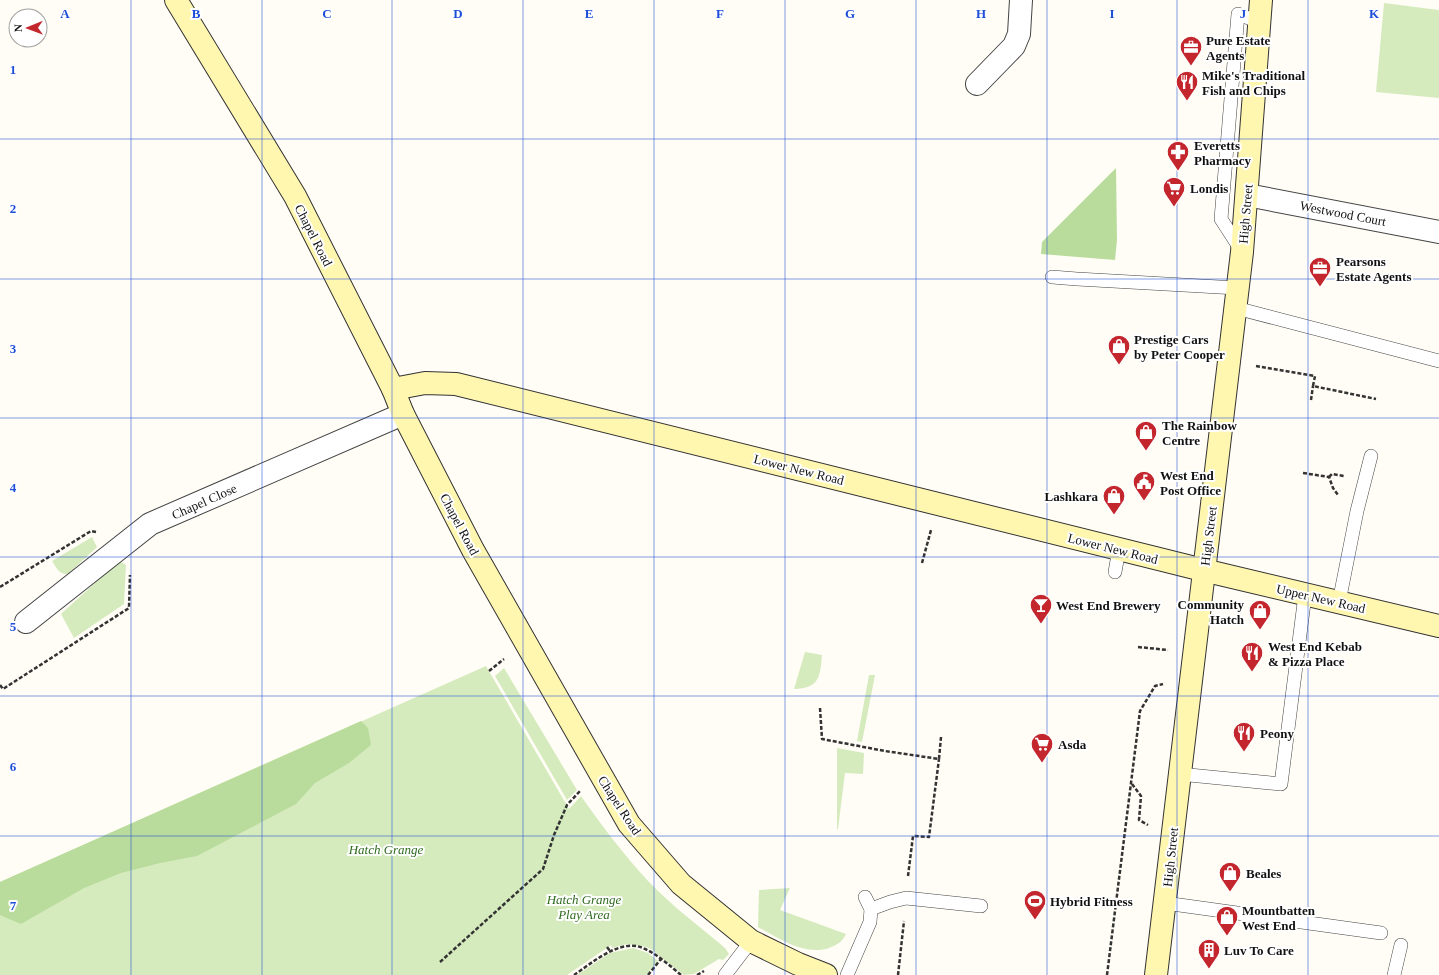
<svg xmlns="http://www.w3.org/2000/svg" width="1439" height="975" font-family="Georgia,serif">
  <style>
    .green { fill: #d5ebbd }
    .forest { fill: #b9dc9c }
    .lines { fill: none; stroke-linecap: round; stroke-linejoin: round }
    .lane-casing { stroke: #444; stroke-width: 14 }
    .street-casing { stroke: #444; stroke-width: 24 }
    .secondary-casing { stroke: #333; stroke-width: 24 }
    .path { stroke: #333; stroke-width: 2.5; stroke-dasharray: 4 2; stroke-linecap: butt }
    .lane { stroke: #fff; stroke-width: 13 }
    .street { stroke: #fff; stroke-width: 22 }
    .secondary { stroke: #fff6b0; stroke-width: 22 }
    .grid { fill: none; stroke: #1d4ed8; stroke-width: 1; stroke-opacity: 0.55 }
    .labels { text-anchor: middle; stroke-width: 4; stroke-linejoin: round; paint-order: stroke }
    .poi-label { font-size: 13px; font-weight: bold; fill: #111; stroke: #fff; text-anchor: start }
    .street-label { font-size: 13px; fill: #111; stroke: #fff }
    .park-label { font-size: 13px; font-style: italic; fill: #2f6b1f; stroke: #fff }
    .grid-label { font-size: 13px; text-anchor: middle; font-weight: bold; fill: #1d4ed8; stroke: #fff; stroke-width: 4; stroke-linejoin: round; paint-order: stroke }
  </style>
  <rect width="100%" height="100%" fill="#fffdf5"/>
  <g class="green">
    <path d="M1384 3 1439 10V98L1376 92Z"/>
    <path d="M92 537 97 547 68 574C59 575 56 567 52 561Z"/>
    <path d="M119 561 126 565 124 604 74 638 61 614Z"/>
    <path d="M805 652 822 655C820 678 819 688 794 689Z"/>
    <path d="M486 666 569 809 581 796C602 826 624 855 649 882 672 906 699 926 725 948L729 954 723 960 719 959 694 974 684 975 662 958 651 949 643 946 627 944 612 948 611 945 567 975H0V882Z"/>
    <path d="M504 668 577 790 567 800 495 676Z"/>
    <path d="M869 675H875L862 742 857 741Z"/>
    <path d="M837 748 864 753 863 774 845 773 838 829H837Z"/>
    <path d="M790 888 780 910 846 934C842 942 837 945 829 948 805 956 780 939 758 927L759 890Z"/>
    <path d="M633 948 648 953 658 961 646 975H577L610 953Z"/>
  </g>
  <g class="forest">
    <path d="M1116 168 1117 240 1115 260 1041 254 1042 242Z"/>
    <path d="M361 721 368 728 371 745 349 763 315 783 296 804 197 856 160 863 121 873 84 888 21 924 0 915V882Z"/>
  </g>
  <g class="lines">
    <g class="lane-casing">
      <g id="lane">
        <path d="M1241 250 1221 219 1238 14 1259 22"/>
        <path d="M1052 277 1077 279 1237 288"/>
        <path d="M1236 308 1439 361"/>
        <path d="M1115 572 1119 549"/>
        <path d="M1339 602 1357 511 1371 456"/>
        <path d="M1179 774 1281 784 1305 595"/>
        <path d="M1165 903 1381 933"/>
        <path d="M871 909 890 902 906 898 981 906"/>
        <path d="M725 975 751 941"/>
        <path d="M847 975 870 922 871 909 865 897"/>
        <path d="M1394 975 1401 945"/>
      </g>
    </g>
    <g class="street-casing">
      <g id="street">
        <path d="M977 84 1014 46 1019 34 1021 0"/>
        <path d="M1247 195 1439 232"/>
        <path d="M26 622 150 524 403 414"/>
      </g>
    </g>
    <g class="secondary-casing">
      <g id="secondary">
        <path d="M176 0 295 196 393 389 403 414 473 550 629 824 681 884 751 941 798 964 826 975"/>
        <path d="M393 389 425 383 456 384 1203 570 1439 626"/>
        <path d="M1156 975 1242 252 1261 0"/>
      </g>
    </g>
    <g class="path">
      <path d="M1256 366 1315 376 1313 386 1376 399"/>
      <path d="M1311 400 1313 386"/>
      <path d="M1303 473 1329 477 1333 488 1338 495"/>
      <path d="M1329 477 1332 474 1344 476"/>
      <path d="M922 563 931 530"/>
      <path d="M0 587 91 531 96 532"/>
      <path d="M1138 647 1168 650"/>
      <path d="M489 671 504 659"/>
      <path d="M0 685 3 689 129 608 130 575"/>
      <path d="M820 708 822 739 885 751 939 759 941 737"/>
      <path d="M1132 784 1141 796 1139 820 1148 825"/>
      <path d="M908 876 913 836 929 837 939 759"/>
      <path d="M607 947 610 951"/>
      <path d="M440 962 543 869 554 835 567 805 580 791"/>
      <path d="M574 975C592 963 620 938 643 948 657 954 669 965 681 975"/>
      <path d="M648 975 661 959"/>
      <path d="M697 975 704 971"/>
      <path d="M898 975 904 921"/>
      <path d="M1107 975 1140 711 1155 686 1163 684"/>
    </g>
    <use href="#lane" class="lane"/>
    <use href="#street" class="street"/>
    <use href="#secondary" class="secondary"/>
  </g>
  <path class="grid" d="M131 0V975M262 0V975M392 0V975M523 0V975M654 0V975M785 0V975M916 0V975M1047 0V975M1177 0V975M1308 0V975M0 139H1439M0 279H1439M0 418H1439M0 557H1439M0 696H1439M0 836H1439"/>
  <defs>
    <g id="office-pin" transform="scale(1.15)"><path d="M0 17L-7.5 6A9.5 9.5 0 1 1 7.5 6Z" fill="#c4262e" stroke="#fff"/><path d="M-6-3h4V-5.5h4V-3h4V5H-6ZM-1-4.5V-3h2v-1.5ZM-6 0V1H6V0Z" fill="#fff"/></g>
    <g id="restaurant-pin" transform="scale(1.15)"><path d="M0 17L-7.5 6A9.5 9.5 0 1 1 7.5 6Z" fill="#c4262e" stroke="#fff"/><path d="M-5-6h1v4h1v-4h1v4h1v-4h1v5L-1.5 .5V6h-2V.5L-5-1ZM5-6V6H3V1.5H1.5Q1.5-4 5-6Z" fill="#fff"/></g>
    <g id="pharmacy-pin" transform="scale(1.15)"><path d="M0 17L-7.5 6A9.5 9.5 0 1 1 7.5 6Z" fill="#c4262e" stroke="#fff"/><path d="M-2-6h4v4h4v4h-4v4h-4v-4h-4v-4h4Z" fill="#fff"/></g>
    <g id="supermarket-pin" transform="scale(1.15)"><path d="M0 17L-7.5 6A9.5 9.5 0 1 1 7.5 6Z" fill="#c4262e" stroke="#fff"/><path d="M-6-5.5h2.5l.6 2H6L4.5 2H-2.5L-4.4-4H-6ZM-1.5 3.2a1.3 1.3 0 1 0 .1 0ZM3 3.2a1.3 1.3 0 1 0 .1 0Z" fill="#fff"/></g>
    <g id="shop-pin" transform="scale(1.15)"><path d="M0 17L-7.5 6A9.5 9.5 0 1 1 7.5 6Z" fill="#c4262e" stroke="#fff"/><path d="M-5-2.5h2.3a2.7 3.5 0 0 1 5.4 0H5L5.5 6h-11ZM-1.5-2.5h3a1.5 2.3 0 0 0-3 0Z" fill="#fff"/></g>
    <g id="civic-pin" transform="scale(1.15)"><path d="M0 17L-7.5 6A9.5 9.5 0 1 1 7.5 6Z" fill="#c4262e" stroke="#fff"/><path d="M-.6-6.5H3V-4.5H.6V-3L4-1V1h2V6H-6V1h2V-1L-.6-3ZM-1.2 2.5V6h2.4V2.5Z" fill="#fff"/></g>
    <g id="bar-pin" transform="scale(1.15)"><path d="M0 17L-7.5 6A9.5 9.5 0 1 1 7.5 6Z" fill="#c4262e" stroke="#fff"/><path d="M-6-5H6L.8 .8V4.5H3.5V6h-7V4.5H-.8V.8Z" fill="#fff"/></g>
    <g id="stadium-pin" transform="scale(1.15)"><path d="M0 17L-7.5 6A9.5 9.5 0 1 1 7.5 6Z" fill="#c4262e" stroke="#fff"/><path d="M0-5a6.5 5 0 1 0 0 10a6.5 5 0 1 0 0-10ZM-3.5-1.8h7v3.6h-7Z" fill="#fff"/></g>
    <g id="building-pin" transform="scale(1.15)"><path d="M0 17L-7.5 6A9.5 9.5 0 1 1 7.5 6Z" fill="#c4262e" stroke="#fff"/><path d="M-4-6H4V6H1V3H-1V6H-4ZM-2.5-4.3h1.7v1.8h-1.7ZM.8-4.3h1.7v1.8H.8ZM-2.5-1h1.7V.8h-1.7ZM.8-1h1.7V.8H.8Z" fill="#fff"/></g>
  </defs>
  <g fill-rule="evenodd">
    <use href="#office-pin" x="1191" y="47"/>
    <use href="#restaurant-pin" x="1187" y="82"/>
    <use href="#pharmacy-pin" x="1178" y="152"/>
    <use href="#supermarket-pin" x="1174" y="188"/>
    <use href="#office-pin" x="1320" y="268"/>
    <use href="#shop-pin" x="1119" y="346"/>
    <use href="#shop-pin" x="1146" y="432"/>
    <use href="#civic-pin" x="1144" y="482"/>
    <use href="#shop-pin" x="1114" y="496"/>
    <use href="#bar-pin" x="1041" y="605"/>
    <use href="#shop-pin" x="1260" y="611"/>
    <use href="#restaurant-pin" x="1252" y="653"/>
    <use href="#restaurant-pin" x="1244" y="733"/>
    <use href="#supermarket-pin" x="1042" y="744"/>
    <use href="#shop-pin" x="1230" y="873"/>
    <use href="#stadium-pin" x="1035" y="901"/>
    <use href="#shop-pin" x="1227" y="917"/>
    <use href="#building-pin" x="1209" y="950"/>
  </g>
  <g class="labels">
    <g class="poi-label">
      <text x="1206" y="45">Pure Estate<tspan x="1206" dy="15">Agents</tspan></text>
      <text x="1202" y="80">Mike's Traditional<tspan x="1202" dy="15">Fish and Chips</tspan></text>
      <text x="1194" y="150">Everetts<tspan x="1194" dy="15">Pharmacy</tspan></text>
      <text x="1190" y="193">Londis</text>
      <text x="1336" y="266">Pearsons<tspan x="1336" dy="15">Estate Agents</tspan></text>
      <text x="1134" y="344">Prestige Cars<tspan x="1134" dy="15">by Peter Cooper</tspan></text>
      <text x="1162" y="430">The Rainbow<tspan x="1162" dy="15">Centre</tspan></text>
      <text x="1160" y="480">West End<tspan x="1160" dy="15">Post Office</tspan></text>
      <text x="1098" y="501" text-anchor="end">Lashkara</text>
      <text x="1244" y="609" text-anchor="end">Community<tspan x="1244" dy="15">Hatch</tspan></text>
      <text x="1056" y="610">West End Brewery</text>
      <text x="1268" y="651">West End Kebab<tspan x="1268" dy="15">&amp; Pizza Place</tspan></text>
      <text x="1260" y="738">Peony</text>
      <text x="1058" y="749">Asda</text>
      <text x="1246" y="878">Beales</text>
      <text x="1050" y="906">Hybrid Fitness</text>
      <text x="1242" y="915">Mountbatten<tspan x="1242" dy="15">West End</tspan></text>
      <text x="1224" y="955">Luv To Care</text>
    </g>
    <g class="street-label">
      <text transform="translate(1343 213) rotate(11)" y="5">Westwood Court</text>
      <text transform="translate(1245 214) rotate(-85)" y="5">High Street</text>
      <text transform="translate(314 235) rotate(63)" y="5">Chapel Road</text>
      <text transform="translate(799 469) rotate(14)" y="5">Lower New Road</text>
      <text transform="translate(204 501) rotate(-24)" y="5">Chapel Close</text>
      <text transform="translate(460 524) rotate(62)" y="5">Chapel Road</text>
      <text transform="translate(1208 536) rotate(-83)" y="5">High Street</text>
      <text transform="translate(1113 548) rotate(14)" y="5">Lower New Road</text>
      <text transform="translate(1321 598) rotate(13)" y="5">Upper New Road</text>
      <text transform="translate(620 805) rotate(57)" y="5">Chapel Road</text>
      <text transform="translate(1170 857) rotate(-84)" y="5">High Street</text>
    </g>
    <g class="park-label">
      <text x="386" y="854">Hatch Grange</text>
      <text x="584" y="904">Hatch Grange<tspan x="584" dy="15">Play Area</tspan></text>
    </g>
  </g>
  <g class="grid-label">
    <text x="65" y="18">A</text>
    <text x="196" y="18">B</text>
    <text x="327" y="18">C</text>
    <text x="458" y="18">D</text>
    <text x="589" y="18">E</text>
    <text x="720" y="18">F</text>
    <text x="850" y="18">G</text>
    <text x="981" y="18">H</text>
    <text x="1112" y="18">I</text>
    <text x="1243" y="18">J</text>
    <text x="1374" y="18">K</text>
    <text x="13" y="74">1</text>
    <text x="13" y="213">2</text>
    <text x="13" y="353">3</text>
    <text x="13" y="492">4</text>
    <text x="13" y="631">5</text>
    <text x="13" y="771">6</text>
    <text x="13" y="910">7</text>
  </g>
  <g transform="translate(28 28) rotate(269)"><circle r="19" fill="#ffffff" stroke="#a0a0a0"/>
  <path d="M0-3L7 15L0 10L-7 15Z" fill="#c4262e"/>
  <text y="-6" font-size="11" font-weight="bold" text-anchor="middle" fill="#111111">N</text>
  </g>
</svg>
